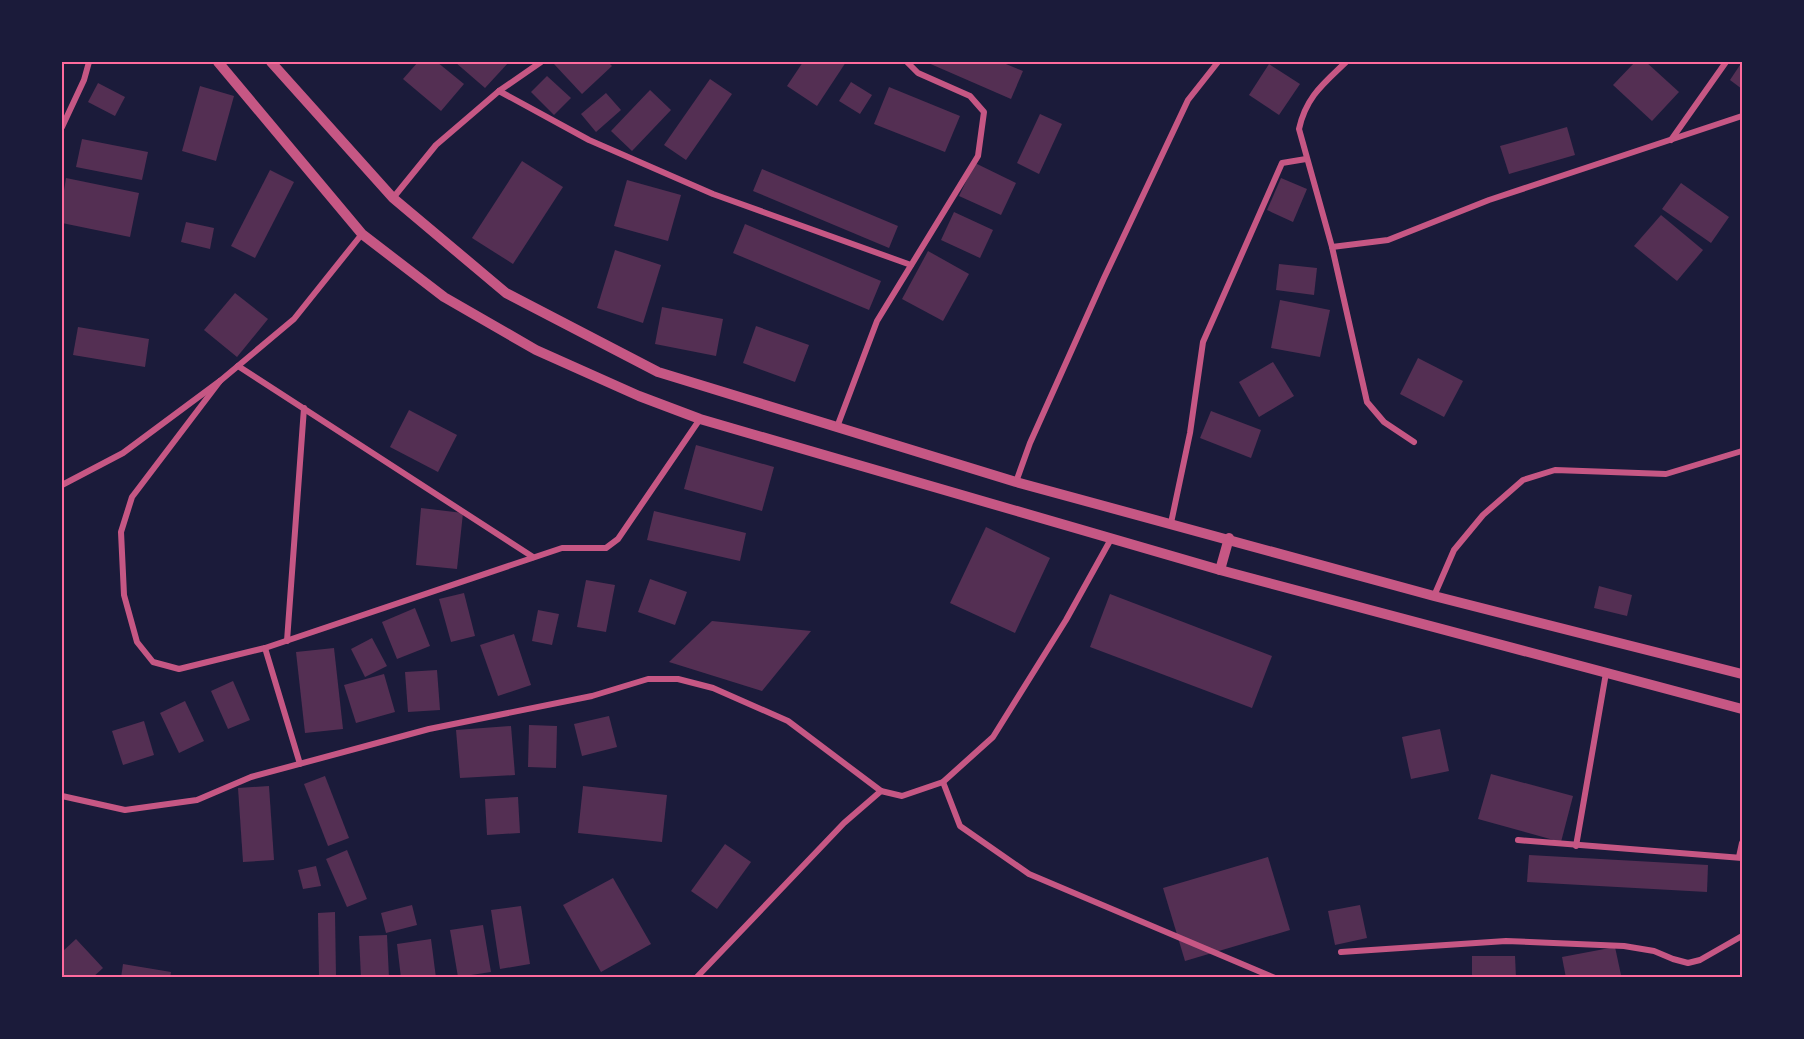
<svg xmlns="http://www.w3.org/2000/svg" width="1804" height="1039" font-family="'Sofia Sans Condensed',sans-serif">
  <style>
    .building { fill: #542f53 }
    .lines { fill: none; stroke-linecap: round; stroke-linejoin: round }
    .minor { stroke: #c65784; stroke-width: 6 }
    .tertiary { stroke: #c65784; stroke-width: 10 }
    .neatline { fill: none; stroke: #ff6b9d; stroke-width: 2 }
  </style>
  <rect width="100%" height="100%" fill="#1b1b3a"/>
  <g class="building">
    <path d="M418 62H437L464 84 441 111 403 79Z"/>
    <path d="M455 62H506L508 63 485 88Z"/>
    <path d="M557 62H608L612 66 582 94 554 64Z"/>
    <path d="M803 62H846L817 106 787 86Z"/>
    <path d="M926 62H1001L1023 71 1011 99Z"/>
    <path d="M1635 62H1646L1679 92 1652 121 1613 85Z"/>
    <path d="M1742 62V89L1730 80Z"/>
    <path d="M1269 64 1300 84 1279 115 1249 95Z"/>
    <path d="M547 76 571 98 554 115 531 92Z"/>
    <path d="M710 79 732 94 686 160 664 145Z"/>
    <path d="M851 82 872 95 860 114 839 101Z"/>
    <path d="M98 83 125 97 115 116 88 102Z"/>
    <path d="M200 86 234 96 216 161 182 151Z"/>
    <path d="M889 87 960 116 945 152 874 124Z"/>
    <path d="M650 90 671 110 632 151 611 131Z"/>
    <path d="M606 93 621 110 596 132 581 114Z"/>
    <path d="M1040 114 1062 124 1039 174 1017 163Z"/>
    <path d="M1567 127 1575 155 1509 174 1500 146Z"/>
    <path d="M82 139 148 152 142 180 76 167Z"/>
    <path d="M522 161 563 187 513 264 472 238Z"/>
    <path d="M975 163 1016 183 1001 215 959 196Z"/>
    <path d="M762 169 898 226 889 248 753 191Z"/>
    <path d="M270 170 294 182 255 258 231 246Z"/>
    <path d="M66 178 139 193 130 237 62 223V203Z"/>
    <path d="M1281 178 1307 189 1293 222 1267 210Z"/>
    <path d="M627 180 681 195 668 241 614 226Z"/>
    <path d="M1681 183 1729 217 1711 243 1662 209Z"/>
    <path d="M954 212 993 230 980 258 941 240Z"/>
    <path d="M1661 215 1703 250 1677 281 1634 246Z"/>
    <path d="M186 222 214 228 210 249 181 242Z"/>
    <path d="M745 224 881 281 869 310 733 253Z"/>
    <path d="M615 250 661 265 643 323 597 308Z"/>
    <path d="M928 251 969 274 943 321 902 299Z"/>
    <path d="M1279 264 1317 268 1314 295 1276 290Z"/>
    <path d="M235 293 268 319 237 357 204 330Z"/>
    <path d="M1280 300 1330 310 1320 357 1271 348Z"/>
    <path d="M662 307 723 319 716 356 655 344Z"/>
    <path d="M756 326 809 345 795 382 743 363Z"/>
    <path d="M78 327 149 339 145 367 73 355Z"/>
    <path d="M1418 358 1463 381 1444 417 1400 394Z"/>
    <path d="M1273 362 1294 396 1259 417 1239 382Z"/>
    <path d="M409 410 457 435 438 472 390 447Z"/>
    <path d="M1211 411 1261 430 1251 458 1200 438Z"/>
    <path d="M696 445 774 467 762 511 684 489Z"/>
    <path d="M421 508 463 513 457 569 416 565Z"/>
    <path d="M654 511 746 533 740 561 647 540Z"/>
    <path d="M986 527 1050 558 1015 633 950 603Z"/>
    <path d="M650 579 687 592 675 625 638 612Z"/>
    <path d="M586 580 615 585 606 632 577 627Z"/>
    <path d="M1599 586 1632 595 1627 616 1594 608Z"/>
    <path d="M464 593 475 636 451 642 439 599Z"/>
    <path d="M1110 594 1272 656 1252 708 1090 647Z"/>
    <path d="M415 608 430 646 397 659 382 622Z"/>
    <path d="M538 610 559 614 552 645 532 641Z"/>
    <path d="M712 621 811 631 762 691 669 662Z"/>
    <path d="M514 634 531 685 498 696 480 645Z"/>
    <path d="M372 638 387 666 365 677 351 649Z"/>
    <path d="M334 648 343 729 305 733 296 652Z"/>
    <path d="M437 670 440 710 408 712 405 672Z"/>
    <path d="M384 674 395 712 356 723 344 685Z"/>
    <path d="M233 681 250 720 228 729 211 691Z"/>
    <path d="M185 701 204 741 179 753 160 713Z"/>
    <path d="M609 716 617 747 582 756 574 724Z"/>
    <path d="M144 721 154 755 123 765 112 731Z"/>
    <path d="M529 725 557 726 556 768 528 767Z"/>
    <path d="M511 726 515 775 460 778 456 730Z"/>
    <path d="M1440 729 1449 771 1411 779 1402 737Z"/>
    <path d="M1491 774 1573 796 1561 842 1478 819Z"/>
    <path d="M325 776 349 838 328 846 304 784Z"/>
    <path d="M269 786 274 860 243 862 238 788Z"/>
    <path d="M583 786 667 795 662 842 578 833Z"/>
    <path d="M518 797 520 833 487 835 485 799Z"/>
    <path d="M725 844 751 862 717 909 691 891Z"/>
    <path d="M347 850 367 899 347 907 326 859Z"/>
    <path d="M1529 855 1708 865 1707 892 1527 882Z"/>
    <path d="M1268 857 1290 930 1185 961 1163 888Z"/>
    <path d="M316 866 321 886 303 889 298 870Z"/>
    <path d="M613 878 651 944 601 972 563 905Z"/>
    <path d="M412 905 417 925 386 933 381 913Z"/>
    <path d="M1360 905 1367 938 1335 945 1328 911Z"/>
    <path d="M521 906 530 964 500 969 491 910Z"/>
    <path d="M335 912 336 978H319L318 913Z"/>
    <path d="M483 925 491 972 458 977 450 930Z"/>
    <path d="M387 935 389 978H361L359 936Z"/>
    <path d="M76 939 103 968 92 978H62V952Z"/>
    <path d="M431 939 436 978H401L397 944Z"/>
    <path d="M1615 947 1621 975 1610 978H1566L1562 957Z"/>
    <path d="M1472 956H1515L1516 978H1472Z"/>
    <path d="M123 964 171 972 170 978H121Z"/>
  </g>
  <g class="lines">
    <g class="minor">
      <path d="M1346 62C1323 84 1306 97 1299 129L1332 247 1367 402 1384 422 1414 442"/>
      <path d="M499 91 589 140 713 194 911 265"/>
      <path d="M62 127 84 80 89 62"/>
      <path d="M1671 140 1726 62"/>
      <path d="M393 198 436 145 499 91 541 62"/>
      <path d="M1332 247 1388 240 1489 200 1742 116"/>
      <path d="M238 366 533 557"/>
      <path d="M220 381 132 497 121 532 124 595 137 642 153 662 179 669 265 648 562 548H606L618 539 700 419"/>
      <path d="M837 427 877 321 978 156 984 112 970 96 918 73 907 62"/>
      <path d="M1016 482 1030 443 1104 278 1188 100 1218 62"/>
      <path d="M62 485 123 453 220 381 294 319 362 234"/>
      <path d="M1171 523 1190 433 1203 342 1282 163 1306 159"/>
      <path d="M1434 596 1454 550 1483 515 1523 480 1555 470 1666 474 1742 451"/>
      <path d="M287 641 304 408"/>
      <path d="M265 648 300 764"/>
      <path d="M943 782 960 826 1029 874 1275 978"/>
      <path d="M62 796 125 810 197 800 251 777 429 729 592 696 648 679H678L713 688 788 721 881 791"/>
      <path d="M1518 840 1742 858"/>
      <path d="M1576 846 1606 673"/>
      <path d="M1739 857 1742 843"/>
      <path d="M1341 952 1506 941 1624 946 1654 951 1673 959 1688 963 1700 960 1742 936"/>
      <path d="M696 978 844 823 881 791 902 796 943 782 993 737 1066 620 1111 539"/>
    </g>
    <g class="tertiary">
      <path d="M218 62 362 234 444 297 536 350 639 396 700 419 1220 570 1742 709"/>
      <path d="M271 62 393 198 506 293 658 372 1016 482 1434 596 1742 674"/>
      <path d="M1220 570 1229 538"/>
    </g>
  </g>
  <rect width="1804" height="1039" fill="none" stroke="#1b1b3a" stroke-width="126"/>
  <rect x="63" y="63" width="1678" height="913" class="neatline"/>
</svg>
